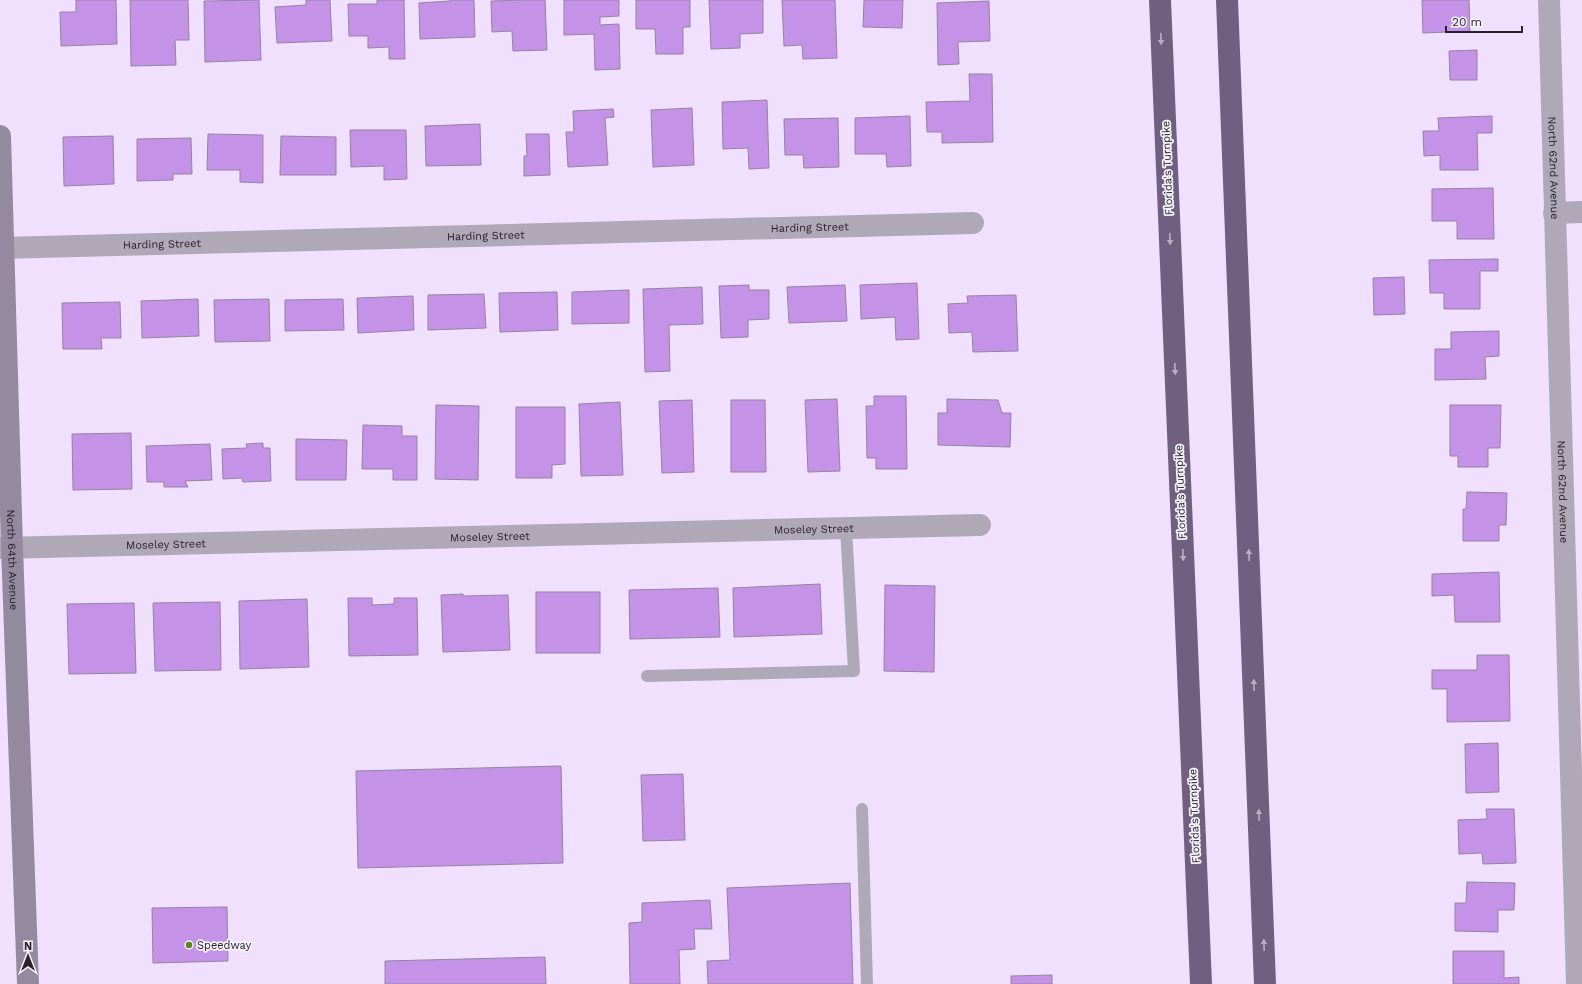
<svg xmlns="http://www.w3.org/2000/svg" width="1582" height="984" font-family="'Work Sans',sans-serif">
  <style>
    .building { fill: #c493e8; stroke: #9482a3 }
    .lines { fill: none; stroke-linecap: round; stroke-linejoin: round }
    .lane { stroke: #b0a8b7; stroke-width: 12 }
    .street { stroke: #b0a8b7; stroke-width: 22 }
    .secondary { stroke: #95899f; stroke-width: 22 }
    .highway { stroke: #705f7e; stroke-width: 22 }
    .oneway { fill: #bab0c2 }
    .poi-dot { fill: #5b8819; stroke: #f7f3fa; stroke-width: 1.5 }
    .labels { text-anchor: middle; stroke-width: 3.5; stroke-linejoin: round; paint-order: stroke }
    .street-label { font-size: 11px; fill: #28212e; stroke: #f7f3fa }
    .poi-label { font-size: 11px; fill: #28212e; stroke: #f7f3fa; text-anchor: start }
  </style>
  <rect width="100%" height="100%" fill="#f0e0fd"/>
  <g class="building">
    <path d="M76 0H116L117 44 61 46 60 12H76Z"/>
    <path d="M130 0H188L189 40H175L176 65 131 66Z"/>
    <path d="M259 0 261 60 205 62 204 1Z"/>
    <path d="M306 0H330L332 41 277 43 275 7 306 5Z"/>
    <path d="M377 0H404L405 59H389V47L368 48V36H349L348 4H377Z"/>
    <path d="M450 0H474L475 37 420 39 419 3 450 1Z"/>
    <path d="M521 0H545L547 50 513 51 512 31 492 32 491 1Z"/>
    <path d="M564 0H619V16L600 17V25L619 24 620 69 595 70 594 34 564 35Z"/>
    <path d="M636 0H690V27H683V54H656L655 29H636Z"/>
    <path d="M709 0H763V33L740 34V48L711 49Z"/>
    <path d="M782 0H835L837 58 803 59 802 45 784 46Z"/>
    <path d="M864 0H903L902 28 863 27Z"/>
    <path d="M1422 0H1469L1470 31 1423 33Z"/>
    <path d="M989 1 990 41 958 42 959 64 938 65 937 3Z"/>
    <path d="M1477 50V80H1450L1449 51Z"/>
    <path d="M969 74H992L993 142 942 143V132H927L926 102 970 101Z"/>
    <path d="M767 100 769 168 749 169 748 148 723 149 722 102Z"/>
    <path d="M692 108 694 165 653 167 651 110Z"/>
    <path d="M613 109 614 117 605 118 608 165 568 167 566 132H574L573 111Z"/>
    <path d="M910 116 911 166 887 167 886 154H855V118Z"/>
    <path d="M1492 116V133H1477L1478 170H1440V155L1424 156 1423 131H1439L1438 118Z"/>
    <path d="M838 118 839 167 804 168 803 155H785L784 119Z"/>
    <path d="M480 124 481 165 426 166 425 126Z"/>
    <path d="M350 130H406L407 179 384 180V166L351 167Z"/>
    <path d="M208 134 263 135V183L240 182V170H207Z"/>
    <path d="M526 134H549L550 175 524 176V156H527Z"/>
    <path d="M113 136 114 184 64 186 63 137Z"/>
    <path d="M281 136 336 137V175H280Z"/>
    <path d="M191 138 192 174H173V180L137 181V139Z"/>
    <path d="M1493 188 1494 239H1457V221H1432V189Z"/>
    <path d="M1498 259V271H1480V309H1444V293H1430L1429 260Z"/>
    <path d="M1404 277 1405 314 1374 315 1373 278Z"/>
    <path d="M917 283 919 339 896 340 895 317 861 319 860 285Z"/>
    <path d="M749 285V290H769V319L748 320V337L721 338 719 286Z"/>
    <path d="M845 285 847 321 789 323 787 287Z"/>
    <path d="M702 287 703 324 669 325 670 371 645 372 643 289Z"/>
    <path d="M629 290V323L572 324V292Z"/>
    <path d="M557 292 558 330 500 332 499 293Z"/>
    <path d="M484 294 486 328 428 330V295Z"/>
    <path d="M1016 295 1018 351 973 352 972 332 949 333 948 304 968 303 967 296Z"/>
    <path d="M413 296 414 330 358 333 357 298Z"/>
    <path d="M198 299 199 336 142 338 141 301Z"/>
    <path d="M269 299 270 341 215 342 214 300Z"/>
    <path d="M343 299 344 330 285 331V300Z"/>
    <path d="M120 302 121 338H101L102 349H63L62 303Z"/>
    <path d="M1499 331V356L1485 357 1486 379 1435 380V349H1451V332Z"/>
    <path d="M874 396H906L907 469H876V458H867L866 406H874Z"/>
    <path d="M837 399 840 471 808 472 805 400Z"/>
    <path d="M947 399 998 400 1002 413H1011L1010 447 938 445V413H947Z"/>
    <path d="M692 400 694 472 662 473 659 401Z"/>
    <path d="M731 400H765L766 472H731Z"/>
    <path d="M620 402 623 475 581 476 579 404Z"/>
    <path d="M436 405 479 406 478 480 435 479Z"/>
    <path d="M1450 405H1501L1500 448H1488V467H1458V456H1450Z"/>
    <path d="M516 407H565V464L552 465V478H516Z"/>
    <path d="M363 425 402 426V436H417V480H393V469H362Z"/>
    <path d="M131 433 132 489 73 490 72 434Z"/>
    <path d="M296 439 347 440 346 480H296Z"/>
    <path d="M263 443V448H270L271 481 243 482 242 478 223 479 222 449 247 448 246 444Z"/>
    <path d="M210 444 212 480 185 481 188 487H164V482H147L146 446Z"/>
    <path d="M1467 492 1507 493 1506 525H1499V541H1463V509H1466Z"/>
    <path d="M1499 572 1500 622H1455L1454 595 1432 596V574Z"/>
    <path d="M820 584 822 634 734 637 733 588Z"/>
    <path d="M885 585 935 586 934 672 884 671Z"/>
    <path d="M718 588 720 637 630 639 629 590Z"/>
    <rect x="536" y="592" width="64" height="61"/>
    <path d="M463 594V596L508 595 510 650 443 652 441 595Z"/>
    <path d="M348 598H372V605L394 604V598H417L418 655 349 656Z"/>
    <path d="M307 599 309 667 240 669 239 601Z"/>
    <path d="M220 602 221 670 155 671 153 603Z"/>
    <path d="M134 603 136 673 69 674 67 604Z"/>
    <path d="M1477 655H1509L1510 721 1447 722V689H1432V670H1477Z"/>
    <path d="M1498 743 1499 792 1466 793 1465 744Z"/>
    <path d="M561 766 563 863 358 868 356 771Z"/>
    <path d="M683 774 685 840 643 841 641 775Z"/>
    <path d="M1486 809H1514L1516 863 1483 864 1482 853 1459 854 1458 820 1487 819Z"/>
    <path d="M1467 882 1515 883 1514 910H1498V932L1455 931V903H1466Z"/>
    <path d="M850 883 853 984H708L707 961 730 960 727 888Z"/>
    <path d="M710 900 712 929H694L695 949 679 950 680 984H630L629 923 642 922V903Z"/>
    <path d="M227 907 228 961 153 963 152 908Z"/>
    <path d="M1453 951H1504V978L1519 977V984H1453Z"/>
    <path d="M545 957 546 984H385V961Z"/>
    <path d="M1052 975V984H1011V976Z"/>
  </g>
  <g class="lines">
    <g class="lane">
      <path d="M647 676 854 671 846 528"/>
      <path d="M862 809 867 984"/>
    </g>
    <g class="street">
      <path id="s1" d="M1549 0 1577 984"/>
      <path d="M1554 213 1582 212"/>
      <path id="s2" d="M0 248 973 223"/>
      <path id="s3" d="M0 548 980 525"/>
    </g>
    <path class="secondary" id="s4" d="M0 136 12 548 28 984"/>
    <g class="highway">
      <path d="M1160 0 1201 984"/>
      <path d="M1227 0 1265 984"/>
    </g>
  </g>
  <defs><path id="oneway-solid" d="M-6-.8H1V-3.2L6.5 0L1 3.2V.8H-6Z"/></defs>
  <g class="oneway">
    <use href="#oneway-solid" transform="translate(1161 39) rotate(88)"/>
    <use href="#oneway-solid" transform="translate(1170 239) rotate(88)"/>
    <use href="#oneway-solid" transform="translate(1175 369) rotate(88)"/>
    <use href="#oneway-solid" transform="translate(1183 555) rotate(88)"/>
    <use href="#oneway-solid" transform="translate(1249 555) rotate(-92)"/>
    <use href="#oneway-solid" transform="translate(1254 685) rotate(-92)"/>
    <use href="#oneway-solid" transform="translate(1259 815) rotate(-92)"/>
    <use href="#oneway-solid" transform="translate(1264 945) rotate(-92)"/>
  </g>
  <circle class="poi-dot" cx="189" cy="945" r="4"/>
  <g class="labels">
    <g class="street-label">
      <text transform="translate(1167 168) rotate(-92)" y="4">Florida's Turnpike</text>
      <text dy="4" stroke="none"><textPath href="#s1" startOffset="168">North 62nd Avenue</textPath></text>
      <text dy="4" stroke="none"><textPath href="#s2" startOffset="810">Harding Street</textPath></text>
      <text dy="4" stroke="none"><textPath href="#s2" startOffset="486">Harding Street</textPath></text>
      <text dy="4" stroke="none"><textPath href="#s2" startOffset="162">Harding Street</textPath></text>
      <text transform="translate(1180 492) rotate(-92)" y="4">Florida's Turnpike</text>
      <text dy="4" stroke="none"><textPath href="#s1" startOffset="492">North 62nd Avenue</textPath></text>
      <text dy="4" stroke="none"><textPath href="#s3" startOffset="814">Moseley Street</textPath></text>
      <text dy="4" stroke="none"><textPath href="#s3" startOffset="490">Moseley Street</textPath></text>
      <text dy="4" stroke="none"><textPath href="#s3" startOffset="166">Moseley Street</textPath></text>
      <text dy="4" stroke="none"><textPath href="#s4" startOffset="424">North 64th Avenue</textPath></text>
      <text transform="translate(1194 816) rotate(-92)" y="4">Florida's Turnpike</text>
    </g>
    <g class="poi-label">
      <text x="197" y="949">Speedway</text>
    </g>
  </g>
  <g transform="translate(28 956)" stroke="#f7f3fa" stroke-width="3" paint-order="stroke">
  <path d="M0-3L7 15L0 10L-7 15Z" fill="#28212e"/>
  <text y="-6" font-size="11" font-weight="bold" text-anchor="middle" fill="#28212e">N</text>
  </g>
  <path d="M1446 26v6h76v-6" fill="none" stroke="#28212e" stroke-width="2"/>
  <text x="1452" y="26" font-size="12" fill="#28212e" stroke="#f7f3fa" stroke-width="3" paint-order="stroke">20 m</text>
</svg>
